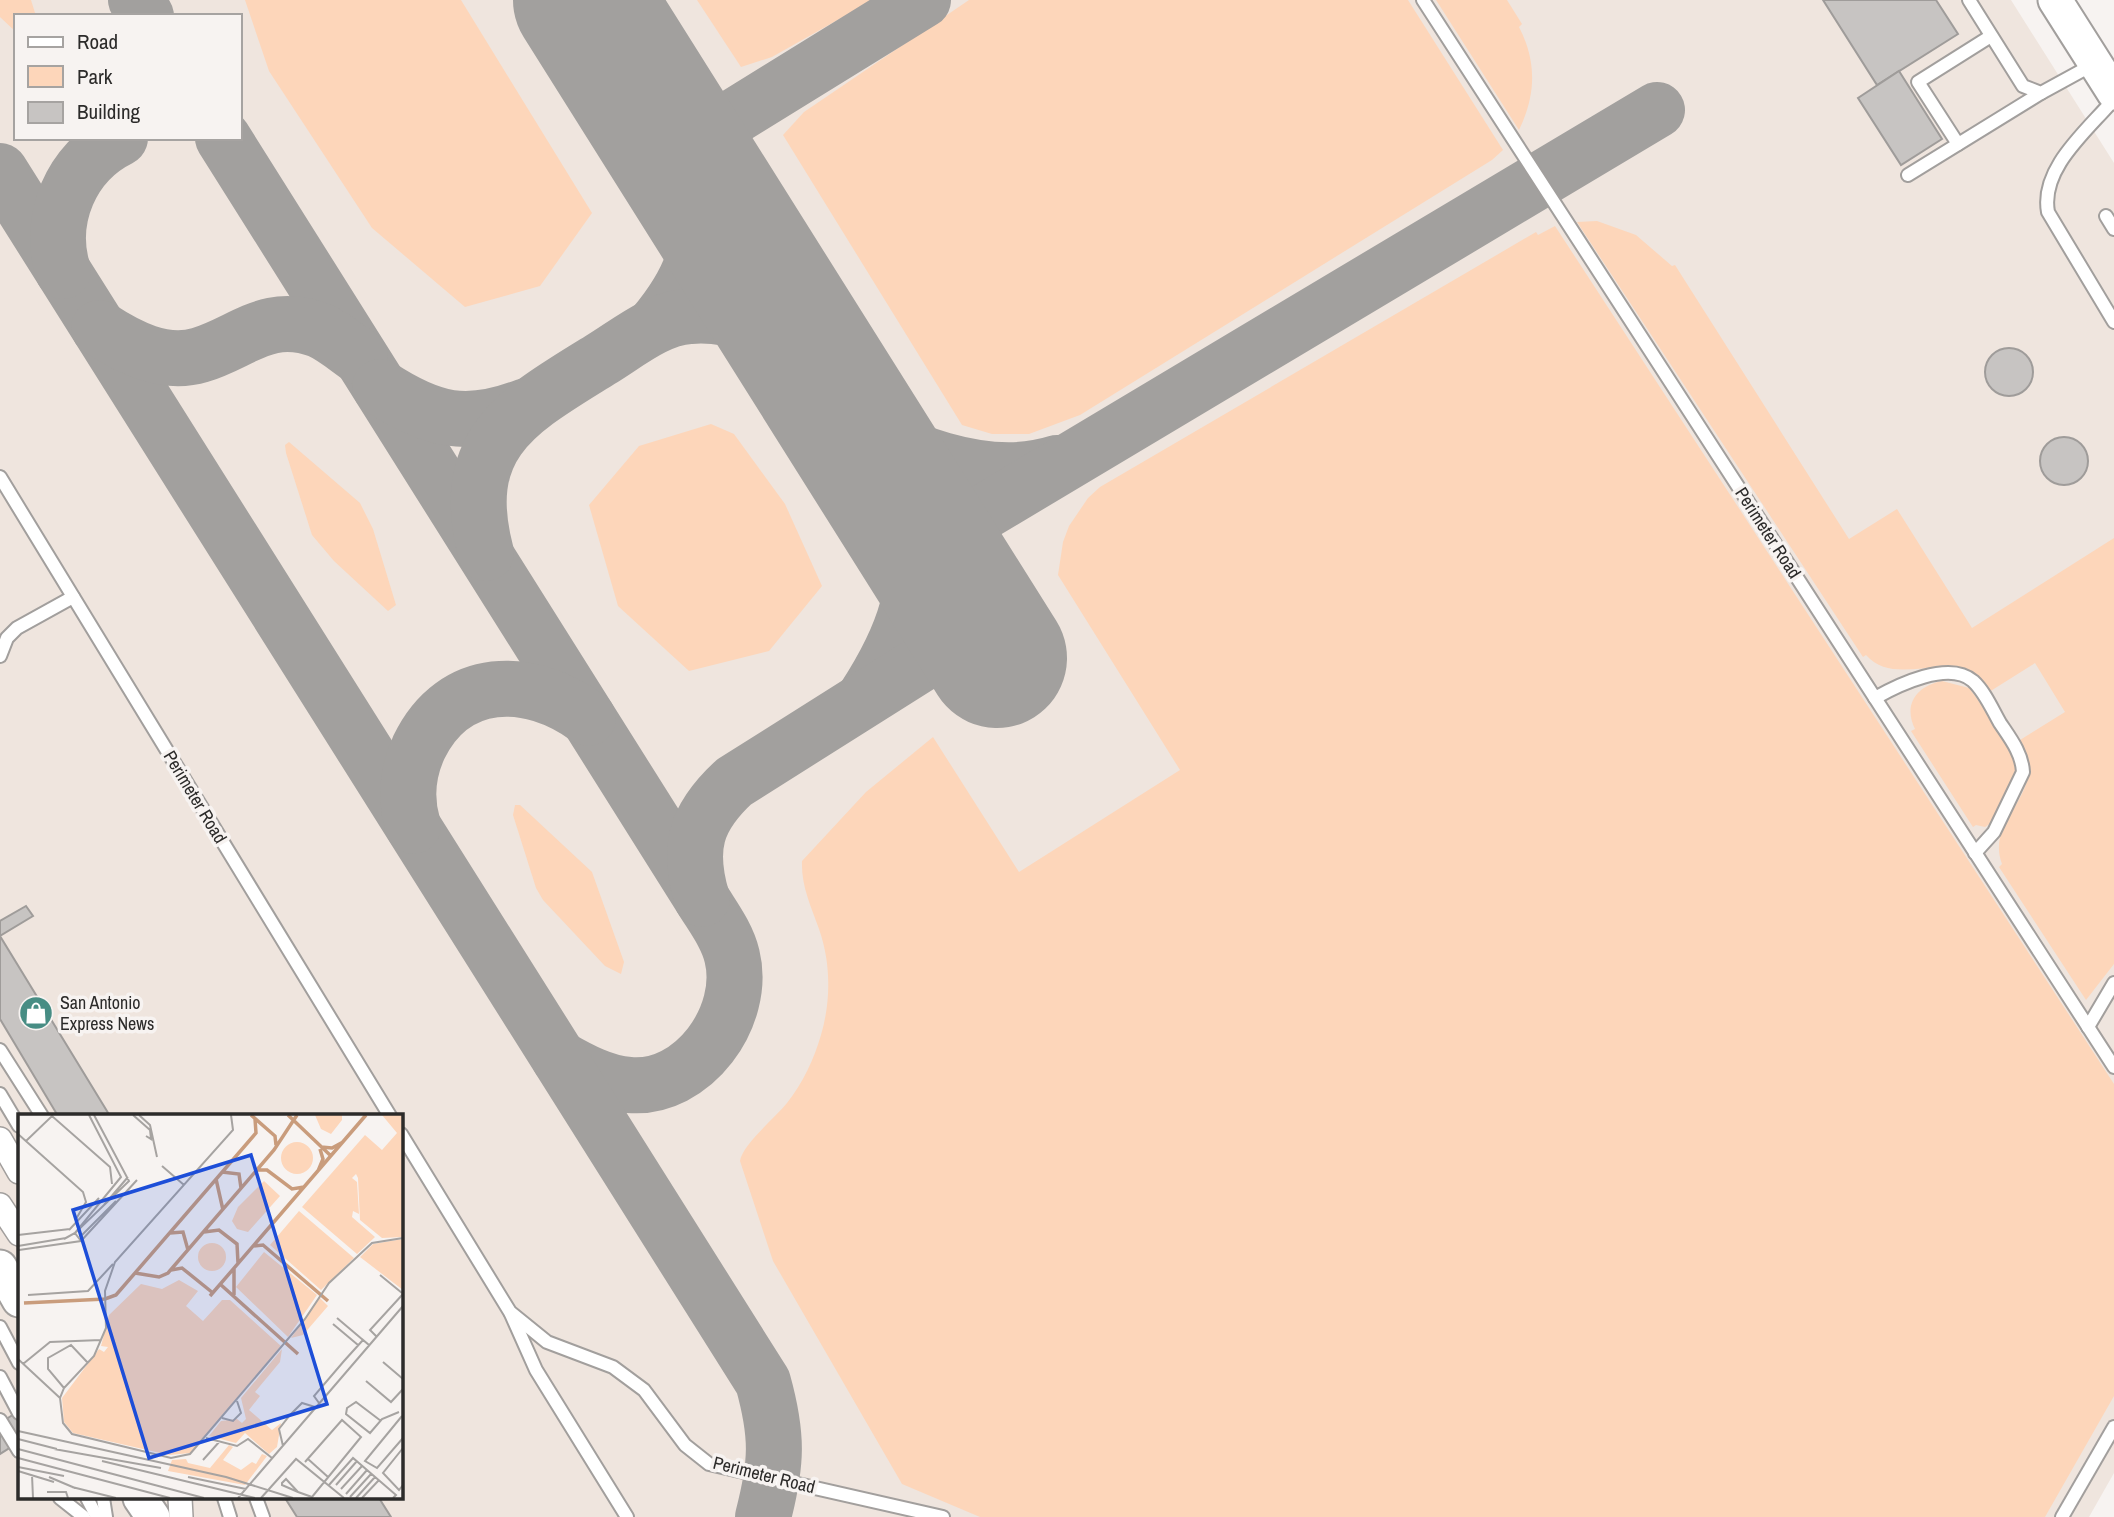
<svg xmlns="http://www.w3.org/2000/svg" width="2114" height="1517" font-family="'Archivo Narrow',sans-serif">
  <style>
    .built { fill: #efe5de; fill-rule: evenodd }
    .green { fill: #fdd6ba }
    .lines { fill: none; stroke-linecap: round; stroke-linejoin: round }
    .taxiway { stroke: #a2a09e; stroke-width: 56 }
    .runway { stroke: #a2a09e; stroke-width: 140 }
    .building { fill: #c7c4c2; stroke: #9f9c9a; stroke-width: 2 }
    .service-casing { stroke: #a29f9d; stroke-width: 16 }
    .minor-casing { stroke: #a29f9d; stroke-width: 26 }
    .secondary-casing { stroke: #a29f9d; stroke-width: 37 }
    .service { stroke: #fff; stroke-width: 12 }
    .minor { stroke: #fff; stroke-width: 23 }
    .secondary { stroke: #fff; stroke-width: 33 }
    .labels { text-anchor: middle; stroke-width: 7; stroke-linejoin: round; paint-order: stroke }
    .street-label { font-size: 18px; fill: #2c2b2a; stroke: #f7f3f1 }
    .poi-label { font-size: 18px; fill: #2c2b2a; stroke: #f7f3f1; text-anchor: start }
    .inset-river { fill: none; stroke: #c99c7c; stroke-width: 3.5 }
    .inset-road { fill: none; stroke: #a6a3a1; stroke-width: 2 }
    .view { fill: #1d4ed8; fill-opacity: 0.15; stroke: #1d4ed8; stroke-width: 3.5 }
    .inset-edge { fill: none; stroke: #2c2b2a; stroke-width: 3.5 }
  </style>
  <rect width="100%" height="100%" fill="#f7f3f1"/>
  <path class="built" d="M0 0H2011L2114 163V1473L2089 1517H0ZM16 16H240V138H16ZM19 1116H401V1498H19Z"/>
  <g class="green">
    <path d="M0 0H31L36 16H16V32L0 17Z"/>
    <path d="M245 0H461L592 213 540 286 465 307 372 228 269 71Z"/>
    <path d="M697 0H873L772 57 741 67Z"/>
    <path d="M969 0H1408L1503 150 1492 160 1080 415 1029 434H992L962 425 783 135 804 112Z"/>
    <path d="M1436 0H1507L1522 24 1519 27C1537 62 1536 95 1519 130Z"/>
    <path d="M1597 221 1636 235 1672 266 1675 265 1849 539 1897 509 1972 628 2114 538V964L2086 1000 1999 867 2002 864C1984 817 2052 793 2020 740L2065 712 2035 663 1989 692C1956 640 1899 692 1866 655L1863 657 1577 222Z"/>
    <path d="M1555 226 2114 1084V1396L2045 1517H980L902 1484 773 1261 740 1161C742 1145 776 1117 787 1103 803 1083 814 1059 821 1035 831 1001 831 963 819 929 811 906 801 886 802 861L866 792 933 737 1019 872 1180 770 1058 575 1063 542 1069 526 1088 498 1100 487 1536 232 1538 235Z"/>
    <path d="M711 424 734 434 785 504 822 586 769 651 689 671 618 606 589 505 639 446Z"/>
    <path d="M289 442 360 503 373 529 396 605 388 611 334 561 312 535 286 453 285 445Z"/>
    <path d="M1942 681 1969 688C1982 705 2019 755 2016 773 2012 790 1999 808 1991 823L1985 827 1976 825 1973 827 1911 731 1915 729C1903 705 1916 686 1942 681Z"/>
    <path d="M515 805H520L592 872 624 962 621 974 605 966 543 900 536 888 513 815Z"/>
  </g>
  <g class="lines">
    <g class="taxiway">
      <path d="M136 0 146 16"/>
      <path d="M635 83C661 108 677 137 719 126L923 0"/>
      <path d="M223 138 702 899C713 917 727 935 732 956 747 1016 693 1091 629 1085 604 1083 580 1070 559 1058"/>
      <path d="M0 171 763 1382C778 1436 777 1463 763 1517"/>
      <path d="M63 271C47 219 71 162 120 138"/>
      <path d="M654 326C698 273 707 238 690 171"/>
      <path d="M99 328C128 347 164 366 200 355 243 342 267 311 319 330 333 336 347 348 360 357"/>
      <path d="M380 387C432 421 467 429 526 406"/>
      <path d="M839 407C894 452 988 485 1057 463"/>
      <path d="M927 546 1657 110"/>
      <path d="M486 553C457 442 518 411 600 360 628 343 657 318 690 316 737 312 771 333 808 358"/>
      <path d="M865 697C902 640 927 581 906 513"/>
      <path d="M413 826C405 799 407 773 419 747 454 675 529 675 588 718"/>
      <path d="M702 899C687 848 695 818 734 782L978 628"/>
    </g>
    <path class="runway" d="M583 0 997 658"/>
  </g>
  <g class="building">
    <path d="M1823 0H1936L1958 34 1877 85Z"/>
    <path d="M1899 71 1942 139 1901 165 1858 98Z"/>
    <circle cx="2009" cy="372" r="24"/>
    <circle cx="2064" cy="461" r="24"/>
    <path d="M26 906 33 916 0 936 110 1116H58L0 1019V921Z"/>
    <path d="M19 1411V1442L0 1454V1423Z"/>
    <path d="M285 1498H379L391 1517H297Z"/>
  </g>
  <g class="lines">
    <g class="service-casing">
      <g id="service">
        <path d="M1423 0 2114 1067"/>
        <path d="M1969 0 2023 86 2041 93 2094 64"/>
        <path d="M2114 99C2088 130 2040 168 2048 212L2114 322"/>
        <path d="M1958 144 1918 82 1991 36"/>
        <path d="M1908 175 2041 93"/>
        <path d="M2106 216 2114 229"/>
        <path d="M0 477 390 1116"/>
        <path d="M0 656 7 638 17 628 73 597"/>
        <path d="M1875 698C1898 685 1949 660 1973 681 1985 692 1992 709 2000 723 2010 738 2022 753 2023 772L1994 832 1975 853"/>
        <path d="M2088 1027 2114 983"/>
        <path d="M0 1050 42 1116"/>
        <path d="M0 1094 19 1126"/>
        <path d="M401 1134 510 1312 547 1342 613 1367 644 1390 685 1445 709 1464 943 1517"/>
        <path d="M511 1314 536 1370 627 1517"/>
        <path d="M0 1327 19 1363"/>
        <path d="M0 1377 19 1413"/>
        <path d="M0 1420 19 1451"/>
        <path d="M60 1498 84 1517"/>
        <path d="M87 1498 97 1517"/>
        <path d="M103 1498 106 1517"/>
        <path d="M224 1498 230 1517"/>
        <path d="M256 1498 263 1517"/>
        <path d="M2062 1517 2114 1427"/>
      </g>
    </g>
    <g class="minor-casing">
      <g id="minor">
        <path d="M0 1139 19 1172"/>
        <path d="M0 1205 19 1234"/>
        <path d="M180 1498 181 1517"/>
      </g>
    </g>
    <g class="secondary-casing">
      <g id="secondary">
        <path d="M2055 0 2114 93"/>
        <path d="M0 1267 19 1300"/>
        <path d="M140 1498 153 1517"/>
      </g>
    </g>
    <use href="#service" class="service"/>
    <use href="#minor" class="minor"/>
    <use href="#secondary" class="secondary"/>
  </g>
  <defs>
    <g id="shop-disc" transform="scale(1.75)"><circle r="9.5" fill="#478d84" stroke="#f7f3f1"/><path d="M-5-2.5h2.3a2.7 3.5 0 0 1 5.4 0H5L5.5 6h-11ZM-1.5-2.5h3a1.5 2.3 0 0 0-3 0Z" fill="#fff"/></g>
  </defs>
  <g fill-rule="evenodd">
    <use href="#shop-disc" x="36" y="1013"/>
  </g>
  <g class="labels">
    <g class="street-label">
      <text transform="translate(1768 533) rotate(57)" y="6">Perimeter Road</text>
      <text transform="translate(195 797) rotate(59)" y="6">Perimeter Road</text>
      <text transform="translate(764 1475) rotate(14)" y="6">Perimeter Road</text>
    </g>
    <g class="poi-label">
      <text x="60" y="1009">San Antonio<tspan x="60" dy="21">Express News</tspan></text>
    </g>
  </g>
  <g transform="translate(18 1114)">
    <rect width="385" height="385" fill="#f7f3f1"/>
    <path d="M297 1H324V6L313 20 303 15ZM364 1H385V123L364 124 342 106 340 64 338 60 334 64 339 68 341 100 335 97 334 103 357 123 339 140 284 93 347 21 364 36 379 19ZM263 44a16 16 0 1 1 32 0a16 16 0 1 1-32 0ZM246 67 262 82 230 118 219 115 214 107 220 93ZM281 97 336 144 303 176 252 131ZM385 125 384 164 385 176 342 143 355 130ZM180 143a14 14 0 1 1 28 0a14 14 0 1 1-28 0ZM246 138 299 181 270 223 218 173ZM161 166 180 177 168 192 185 207 204 186H212L263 232 172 339 151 341 55 319 46 308 44 284 81 235 86 238 90 233 83 232 91 201 123 170 144 175ZM301 183 310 192 285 221 273 224ZM264 235 262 248 237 278 242 282 231 296 254 316 263 309 259 333 251 340 227 319 218 329 191 322 203 307 219 305 224 309 228 305 223 284ZM211 331 215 333 205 346 223 356 234 348 238 350 244 340 249 342 227 371 150 357 154 346 168 345 170 349 192 354Z" fill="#fdd6ba"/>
    <path class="inset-river" d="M233 1 257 22 258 31M270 1 313 42M303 33 314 34 325 28M239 56H249L274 75 286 73M300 57 305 45 302 35M204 58 221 60 223 74M198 65 205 96M186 118 201 116 219 130 220 149M152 119 165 118 170 136M235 132 245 131 310 187M216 154V181M153 156 164 154 195 179M117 159 141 163 150 159 256 36 279 1M202 170 280 240M192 182 348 1M6 189 87 185 98 181 238 19 237 5"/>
    <path class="inset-road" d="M115 1 132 16 133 25 128 22M121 1 132 11 139 43M213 1 215 16 97 148 87 177 88 214 76 242 46 274 42 284 45 309 54 320 153 344 172 340 287 205 311 169 354 129 385 124M0 20 65 78 68 88 58 105M8 27 34 2 92 53 94 70M144 52 166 71M86 91 110 63M51 116 81 84M0 121 52 115M62 123 98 87M46 125 57 119 103 63 71 1M63 127 57 119 111 67 76 1M0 132 48 124M1 136 63 127 119 66M362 161 384 179M10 181 70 177 95 150M319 204 345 226M315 210 340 231M358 222 352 216 385 180M0 245 42 284M365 248 385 265M5 250 32 228 83 226M348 267 373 288 385 275M46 274 30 255V244L53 231 70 249M301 289 296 282 326 247 345 226 351 231M384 302 347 347 359 354 385 324M204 304 215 307 223 299 219 287M363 307 338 288 329 294 328 300 352 319 364 305 381 298M0 317 208 363 275 384M188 324 219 332 230 325 254 344M0 325 39 335M265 332 261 315 272 301 284 289 297 293M385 334 365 359 381 376 385 371M0 335 186 384M36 335 143 354M0 344 152 384M290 345 310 363M185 346 202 327M84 347 237 384M0 353 46 362M0 357 36 368M14 361 15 384M31 363 57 374M170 363 228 375M311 371 335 344 378 381 375 384M318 371 339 347M54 373 98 384M323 375 344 352M29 378H48L50 384M280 378 268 365 264 369V371L280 378 294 383 343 323 324 306 287 348M328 380 349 356M332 383 353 360M220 384 385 192M243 384 278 345 326 384M338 384 357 363M344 384 361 366"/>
    <path class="view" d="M233 41 309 290 131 344 55 96Z"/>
    <rect width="385" height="385" class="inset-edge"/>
  </g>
  <rect x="14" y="14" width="228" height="126" fill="#f7f3f1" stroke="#a6a3a1" stroke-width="2"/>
  <rect x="28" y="37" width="35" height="10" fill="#ffffff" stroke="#a6a3a1" stroke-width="2"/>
  <text x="77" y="49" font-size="21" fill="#2c2b2a">Road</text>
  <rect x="28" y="66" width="35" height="21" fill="#fdd6ba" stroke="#a6a3a1" stroke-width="2"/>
  <text x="77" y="84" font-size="21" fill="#2c2b2a">Park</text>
  <rect x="28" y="102" width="35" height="21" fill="#c7c4c2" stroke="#a6a3a1" stroke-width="2"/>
  <text x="77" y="119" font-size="21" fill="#2c2b2a">Building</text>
</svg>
